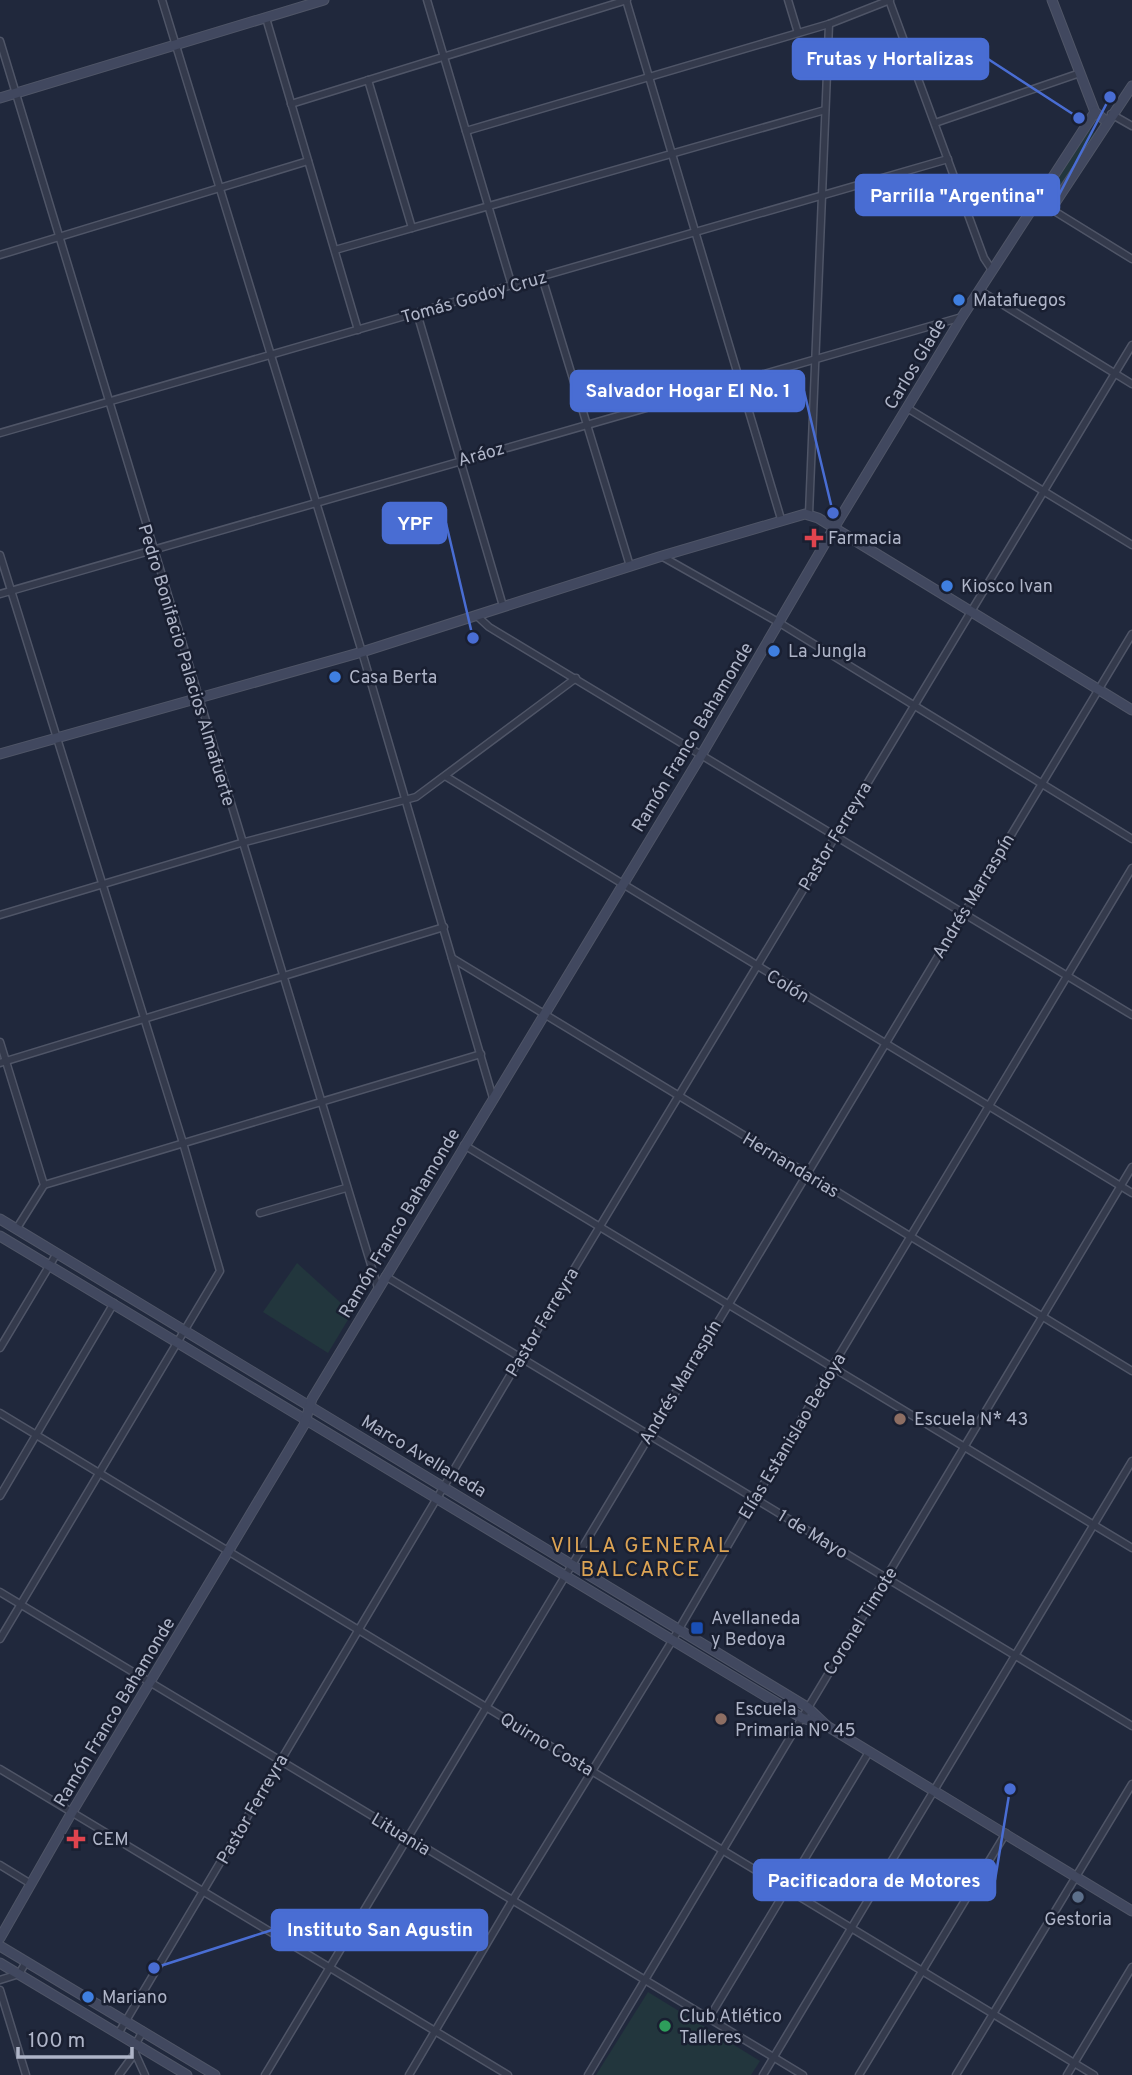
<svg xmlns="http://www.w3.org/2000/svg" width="1132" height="2075" font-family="Overpass,sans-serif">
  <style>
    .green { fill: #22363d }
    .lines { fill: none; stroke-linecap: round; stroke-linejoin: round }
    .street-casing { stroke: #4f5567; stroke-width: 9 }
    .secondary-casing { stroke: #4f5567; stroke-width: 11 }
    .street { stroke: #343a4c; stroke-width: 6 }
    .secondary { stroke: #41485f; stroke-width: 9 }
    .shop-dot { fill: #3f7fe0; stroke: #191f31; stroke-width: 2.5 }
    .health-dot { fill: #e0444e; stroke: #191f31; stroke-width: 2.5 }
    .education-dot { fill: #8d6e63; stroke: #191f31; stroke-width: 2.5 }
    .transit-dot { fill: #1a4fb4; stroke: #191f31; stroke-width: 2.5 }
    .service-dot { fill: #5c6f8a; stroke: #191f31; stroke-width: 2.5 }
    .leisure-dot { fill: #2e9e5b; stroke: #191f31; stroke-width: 2.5 }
    .labels { text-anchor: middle; stroke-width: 5; stroke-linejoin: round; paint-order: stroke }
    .street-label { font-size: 18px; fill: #afb5c8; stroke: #191f31 }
    .poi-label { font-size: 18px; fill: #afb5c8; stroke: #191f31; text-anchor: start }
    .quarter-label { font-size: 21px; letter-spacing: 2px; fill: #dda454; stroke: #191f31 }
    .leader { fill: none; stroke: #496dd3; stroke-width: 2.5 }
    .callout-dot { fill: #496dd3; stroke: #191f31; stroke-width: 2.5 }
    .callout { fill: #496dd3; stroke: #496dd3; stroke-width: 2.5 }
    .callout-label { font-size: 19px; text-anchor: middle; font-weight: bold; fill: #fff }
  </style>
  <rect width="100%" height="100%" fill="#20283c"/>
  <g class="green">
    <path d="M1090 130 1097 134 1056 198H1052L1049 190Z"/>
    <path d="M297 1263 352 1313 328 1353 263 1312Z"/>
    <path d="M648 1992 760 2061 751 2075H596Z"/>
  </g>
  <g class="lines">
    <g class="street-casing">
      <g id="street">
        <path d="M162 0 362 652 493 1098"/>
        <path d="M427 0 512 286"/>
        <path d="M626 0 781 519"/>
        <path d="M788 0 798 33"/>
        <path d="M889 0 984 258 992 270"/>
        <path d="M266 18 358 330"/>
        <path d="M0 41 378 1288"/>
        <path d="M368 80 412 228"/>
        <path d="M291 104 627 0"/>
        <path d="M1111 114 1132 126"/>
        <path d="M935 123 1080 73"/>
        <path d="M466 131 829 24 890 0"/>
        <path d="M1051 209 1132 259"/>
        <path d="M335 250 825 110"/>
        <path d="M0 255 308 161"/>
        <path d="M542 277 630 566"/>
        <path d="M979 290 1132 384"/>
        <path d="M417 313 503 606"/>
        <path d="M907 408 1132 545"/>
        <path d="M0 433 948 159"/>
        <path d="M809 514 829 24"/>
        <path d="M0 555 183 1143 220 1271 0 1639"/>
        <path d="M663 557 778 622 1132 839"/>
        <path d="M0 594 962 317"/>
        <path d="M476 615 489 627 1132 1015"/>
        <path d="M445 776 1132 1193"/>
        <path d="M0 915 241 843 416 797 576 678"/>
        <path d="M452 958 1132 1371"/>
        <path d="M0 1042 44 1185 17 1228"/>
        <path d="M0 1063 444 927"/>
        <path d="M464 1145 1132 1548"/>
        <path d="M44 1185 481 1054"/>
        <path d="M260 1213 346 1188"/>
        <path d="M385 1276 1132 1726"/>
        <path d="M0 1348 57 1253"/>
        <path d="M0 1413 1094 2075"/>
        <path d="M0 1496 114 1303"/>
        <path d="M0 1592 803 2075"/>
        <path d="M0 1769 508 2075"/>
        <path d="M0 1865 31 1884"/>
        <path d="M0 1980 19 1974 26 1962"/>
        <path d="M0 1990 26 2075"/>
        <path d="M709 2018 869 1752"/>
        <path d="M118 2034 521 1357 1132 345"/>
        <path d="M135 2053 145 2075"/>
        <path d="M119 2075 135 2053V2045L143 2031"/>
        <path d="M265 2075 1132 634"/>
        <path d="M409 2075 512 1901 672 1641 832 1367 1132 868"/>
        <path d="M588 2075 1132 1167"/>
        <path d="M763 2075 1132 1461"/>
        <path d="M859 2075 1006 1833"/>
        <path d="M956 2075 1132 1784"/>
        <path d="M1067 2075 1132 1967"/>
      </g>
    </g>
    <g class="secondary-casing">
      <g id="secondary">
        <path d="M1052 0 1095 112 1106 121"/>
        <path d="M0 98 324 0"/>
        <path d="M1037 200 1051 209 1132 86"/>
        <path d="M0 754 362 652 662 556 805 514 818 518 1132 710"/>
        <path d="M0 1219 807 1707 827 1726 1132 1911"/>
        <path d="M0 1236 802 1718 826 1725"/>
        <path d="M0 1938 72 1812 304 1425 312 1399 702 754 834 528 962 317 1095 112"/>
        <path d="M0 1946 215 2075"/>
        <path d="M0 1963 187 2075"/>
      </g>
    </g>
    <use href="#street" class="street"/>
    <use href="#secondary" class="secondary"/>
  </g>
  <g class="shop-dot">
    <circle cx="959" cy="300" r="7"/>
    <circle cx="947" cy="586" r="7"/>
    <circle cx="774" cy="651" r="7"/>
    <circle cx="335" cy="677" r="7"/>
    <circle cx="88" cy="1997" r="7"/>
  </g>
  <g class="health-dot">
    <path d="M810.5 527.5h7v7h7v7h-7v7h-7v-7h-7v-7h7z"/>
    <path d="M72.5 1828.5h7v7h7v7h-7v7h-7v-7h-7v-7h7z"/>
  </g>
  <g class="education-dot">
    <circle cx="900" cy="1419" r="7"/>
    <circle cx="721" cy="1719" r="7"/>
  </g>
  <rect class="transit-dot" x="690" y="1621" width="14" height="14" rx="3.5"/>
  <circle class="service-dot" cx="1078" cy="1897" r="7"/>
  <circle class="leisure-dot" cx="665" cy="2026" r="7"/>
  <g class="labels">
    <g class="street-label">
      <text transform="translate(474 297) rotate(-16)" y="6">Tomás Godoy Cruz</text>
      <text transform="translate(915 364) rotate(-59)" y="6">Carlos Glade</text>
      <text transform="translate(481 454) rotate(-16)" y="6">Aráoz</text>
      <text transform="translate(187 665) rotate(73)" y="6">Pedro Bonifacio Palacios Almafuerte</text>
      <text transform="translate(692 737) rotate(-59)" y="6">Ramón Franco Bahamonde</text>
      <text transform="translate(835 836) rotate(-59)" y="6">Pastor Ferreyra</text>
      <text transform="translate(973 896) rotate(-59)" y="6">Andrés Marraspín</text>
      <text transform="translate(788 986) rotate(31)" y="6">Colón</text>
      <text transform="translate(791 1165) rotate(31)" y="6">Hernandarias</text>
      <text transform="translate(399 1223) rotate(-59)" y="6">Ramón Franco Bahamonde</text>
      <text transform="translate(542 1322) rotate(-59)" y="6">Pastor Ferreyra</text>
      <text transform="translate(680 1382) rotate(-59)" y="6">Andrés Marraspín</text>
      <text transform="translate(792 1436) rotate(-59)" y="6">Elías Estanislao Bedoya</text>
      <text transform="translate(424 1456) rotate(31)" y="6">Marco Avellaneda</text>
      <text transform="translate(813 1534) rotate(31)" y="6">1 de Mayo</text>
      <text transform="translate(860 1621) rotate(-58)" y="6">Coronel Timote</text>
      <text transform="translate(114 1712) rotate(-59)" y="6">Ramón Franco Bahamonde</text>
      <text transform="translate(547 1744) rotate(31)" y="6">Quirno Costa</text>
      <text transform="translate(252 1809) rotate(-60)" y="6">Pastor Ferreyra</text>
      <text transform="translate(401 1834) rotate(31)" y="6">Lituania</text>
    </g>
    <g class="poi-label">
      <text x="973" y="306">Matafuegos</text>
      <text x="828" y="544">Farmacia</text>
      <text x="961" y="592">Kiosco Ivan</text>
      <text x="788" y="657">La Jungla</text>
      <text x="349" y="683">Casa Berta</text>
      <text x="914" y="1425">Escuela N* 43</text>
      <text x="711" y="1624">Avellaneda<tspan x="711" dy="21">y Bedoya</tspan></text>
      <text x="735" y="1715">Escuela<tspan x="735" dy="21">Primaria Nº 45</tspan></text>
      <text x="92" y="1845">CEM</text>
      <text x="1078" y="1925" text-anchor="middle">Gestoria</text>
      <text x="102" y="2003">Mariano</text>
      <text x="679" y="2022">Club Atlético<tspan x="679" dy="21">Talleres</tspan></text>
    </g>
    <g class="quarter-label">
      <text x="641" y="1552">VILLA GENERAL<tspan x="641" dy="24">BALCARCE</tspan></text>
    </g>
  </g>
  <path class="leader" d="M1079 118L988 59M1110 97L1059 195M833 513L804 391M473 638L446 523M1010 1789L995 1880M154 1968L272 1930"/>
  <g class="callout-dot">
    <circle cx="1079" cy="118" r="7"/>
    <circle cx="1110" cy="97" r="7"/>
    <circle cx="833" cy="513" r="7"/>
    <circle cx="473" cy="638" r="7"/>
    <circle cx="1010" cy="1789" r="7"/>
    <circle cx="154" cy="1968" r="7"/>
  </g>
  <g class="callout">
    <rect x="793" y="39" width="195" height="40" rx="7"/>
    <rect x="856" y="175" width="203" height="40" rx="7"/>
    <rect x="571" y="371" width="233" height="40" rx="7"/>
    <rect x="383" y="503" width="63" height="40" rx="7"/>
    <rect x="754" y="1860" width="241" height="40" rx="7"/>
    <rect x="272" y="1910" width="215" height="40" rx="7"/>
  </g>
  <g class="callout-label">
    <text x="890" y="65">Frutas y Hortalizas</text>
    <text x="957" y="202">Parrilla "Argentina"</text>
    <text x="688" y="397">Salvador Hogar El No. 1</text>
    <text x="415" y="530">YPF</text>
    <text x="874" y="1887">Pacificadora de Motores</text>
    <text x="380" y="1936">Instituto San Agustin</text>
  </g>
  <path d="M18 2047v10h114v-10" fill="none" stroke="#afb5c8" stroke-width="3.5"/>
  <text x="28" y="2047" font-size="21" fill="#afb5c8" stroke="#191f31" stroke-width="5" paint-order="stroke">100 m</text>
</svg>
